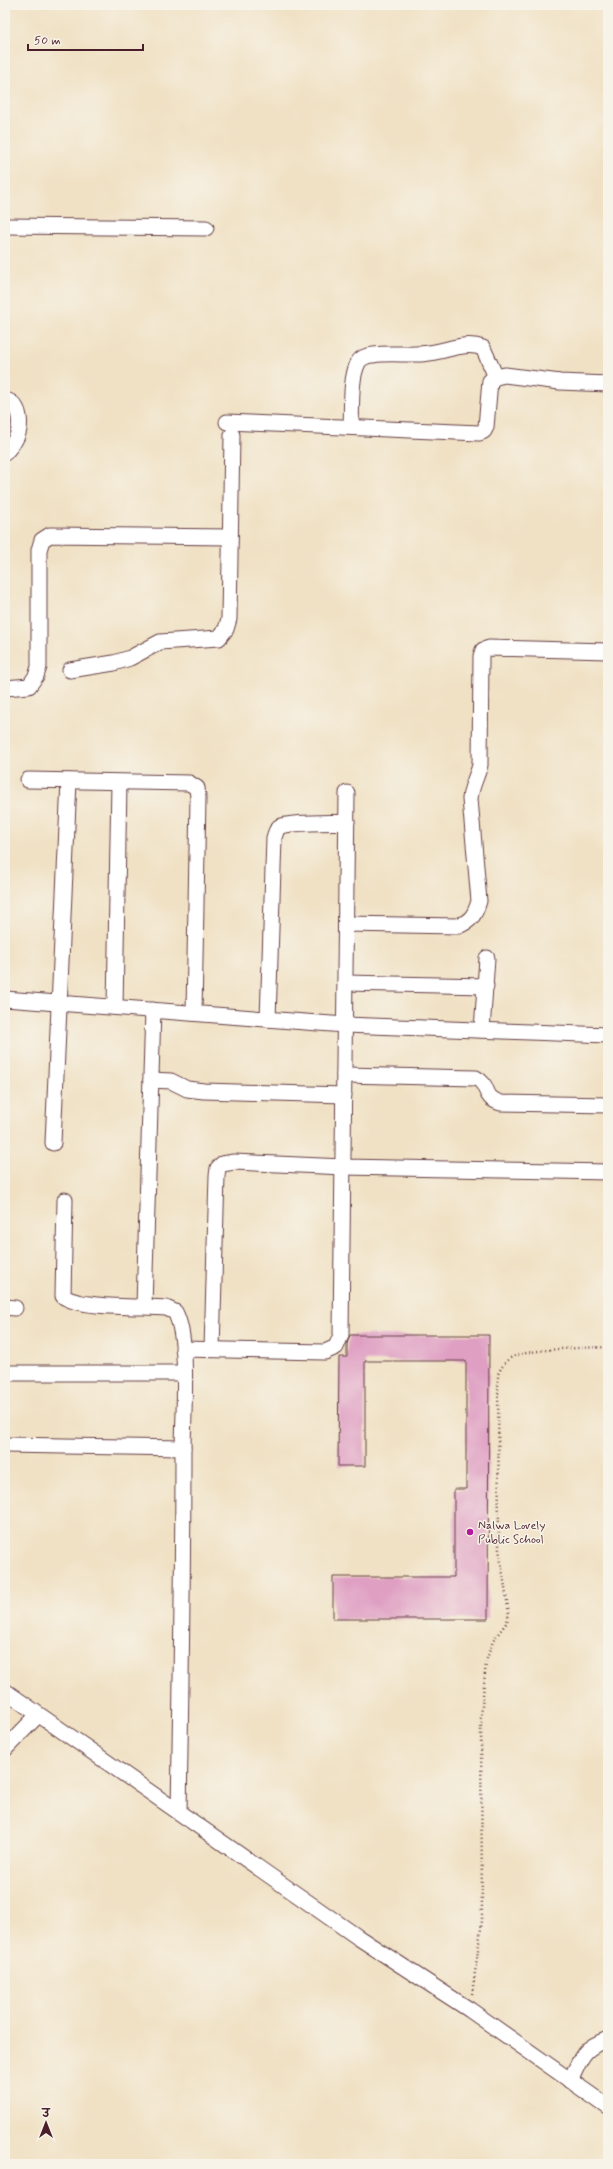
<svg xmlns="http://www.w3.org/2000/svg" width="613" height="2169" font-family="Mynerve,'Playpen Sans Deva',sans-serif">
  <style>
    .building { fill: #df9fc3 }
    .lines { fill: none; stroke-linecap: round; stroke-linejoin: round }
    .minor-casing { stroke: #633c42; stroke-width: 17 }
    .path { stroke: #633c42; stroke-width: 2.5; stroke-dasharray: 1 3; stroke-linecap: butt }
    .minor { stroke: #fff; stroke-width: 15 }
    .poi-dot { fill: #b5179e; stroke: #f7f3e8; stroke-width: 1.5 }
    .labels { text-anchor: middle; stroke-width: 3; stroke-linejoin: round; paint-order: stroke }
    .poi-label { font-size: 12px; fill: #4a1f2b; stroke: #f7f3e8; text-anchor: start }
  </style>
  <rect width="100%" height="100%" fill="#f7f3e8"/>
  <filter id="ink" filterUnits="userSpaceOnUse"><feTurbulence type="fractalNoise" baseFrequency=".025" numOctaves="2"/><feDisplacementMap in="SourceGraphic" scale="8" xChannelSelector="R" yChannelSelector="G"/><feConvolveMatrix kernelMatrix="1 2 1 2 8 2 1 2 1" color-interpolation-filters="sRGB"/></filter>
  <filter id="wash" filterUnits="userSpaceOnUse"><feTurbulence type="fractalNoise" baseFrequency=".012" numOctaves="4" result="noise"/><feDisplacementMap in="SourceGraphic" scale="16" xChannelSelector="R" yChannelSelector="G"/><feGaussianBlur stdDeviation="0.9" result="paint"/><feColorMatrix in="noise" values="0 0 0 0 0 0 0 0 0 0 0 0 0 0 0 0 0 1.4 0 .05"/><feComposite in="paint" operator="in"/></filter>
  <g filter="url(#wash)">
    <rect width="100%" height="100%" fill="#f0e1c4"/>
    <g id="blocks">
      <path class="building" d="M350 1335H489L488 1619H333V1577H454V1489H466V1361H365V1466H338L339 1357H347V1344Z"/>
    </g>
  </g>
  <g filter="url(#ink)">
    <use href="#blocks" fill-opacity="0" stroke="#633c42" stroke-width="1"/>
    <g class="lines">
      <g class="minor-casing">
        <g id="minor">
          <path d="M5 226 206 228"/>
          <path d="M5 400C22 403 22 428 15 440 12 445 8 449 5 453"/>
          <path d="M227 422 479 433 484 431 486 427 490 381 496 377 505 375 560 382 608 384"/>
          <path d="M351 427C352 409 350 378 358 363 360 358 368 355 373 355 392 352 411 356 429 353 448 351 464 341 483 348L496 377"/>
          <path d="M70 670 114 663 130 658 160 642 219 638 226 629 229 619 232 435"/>
          <path d="M5 688 29 686 36 676 39 667V550L42 540 50 535 230 537"/>
          <path d="M28 780 189 783 197 788 198 797 194 1013"/>
          <path d="M346 924 458 926C471 921 475 915 479 901L470 799C471 786 477 777 480 765L481 656 483 650 489 648 608 651"/>
          <path d="M345 983 486 986"/>
          <path d="M5 999 345 1025 608 1035"/>
          <path d="M115 1007 119 783"/>
          <path d="M268 1019 274 838C275 834 276 830 279 827 288 822 334 823 347 822"/>
          <path d="M482 1030 487 958"/>
          <path d="M344 1075 476 1078C491 1086 481 1097 501 1103L608 1105"/>
          <path d="M151 1080 171 1081 187 1089 204 1091 344 1095"/>
          <path d="M53 1143 69 781"/>
          <path d="M65 1200 63 1296C80 1309 142 1306 166 1308L175 1312C190 1339 183 1417 183 1450 183 1571 181 1691 179 1812"/>
          <path d="M144 1306 153 1010"/>
          <path d="M5 1307 15 1308"/>
          <path d="M183 1349 325 1352 336 1347 341 1335 347 793"/>
          <path d="M212 1349 217 1176 218 1168 222 1164 234 1162 344 1167 608 1172"/>
          <path d="M5 1373H184"/>
          <path d="M5 1445 183 1448"/>
          <path d="M5 1691 359 1938 470 2010 608 2107"/>
          <path d="M5 1749 38 1715"/>
          <path d="M570 2081C582 2057 581 2049 608 2039"/>
        </g>
      </g>
      <path class="path" d="M472 1994 482 1921 481 1718 486 1661 493 1641 507 1622 509 1614 499 1549 498 1374C501 1368 504 1363 509 1359 525 1348 586 1348 608 1347"/>
      <use href="#minor" class="minor"/>
    </g>
  </g>
  <circle class="poi-dot" cx="470" cy="1532" r="4"/>
  <g class="labels">
    <g class="poi-label">
      <text x="478" y="1529">Nalwa Lovely<tspan x="478" dy="14">Public School</tspan></text>
    </g>
  </g>
  <rect width="613" height="2169" fill="none" stroke="#f7f3e8" stroke-width="20"/>
  <g transform="translate(46 2123)" stroke="#f7f3e8" stroke-width="3" paint-order="stroke">
  <path d="M0-3L7 15L0 10L-7 15Z" fill="#4a1f2b"/>
  <text y="-6" font-size="11" font-weight="bold" text-anchor="middle" fill="#4a1f2b">उ</text>
  </g>
  <path d="M28 44v6h115v-6" fill="none" stroke="#4a1f2b" stroke-width="2"/>
  <text x="34" y="44" font-size="12" fill="#4a1f2b" stroke="#f7f3e8" stroke-width="3" paint-order="stroke">50 m</text>
</svg>
